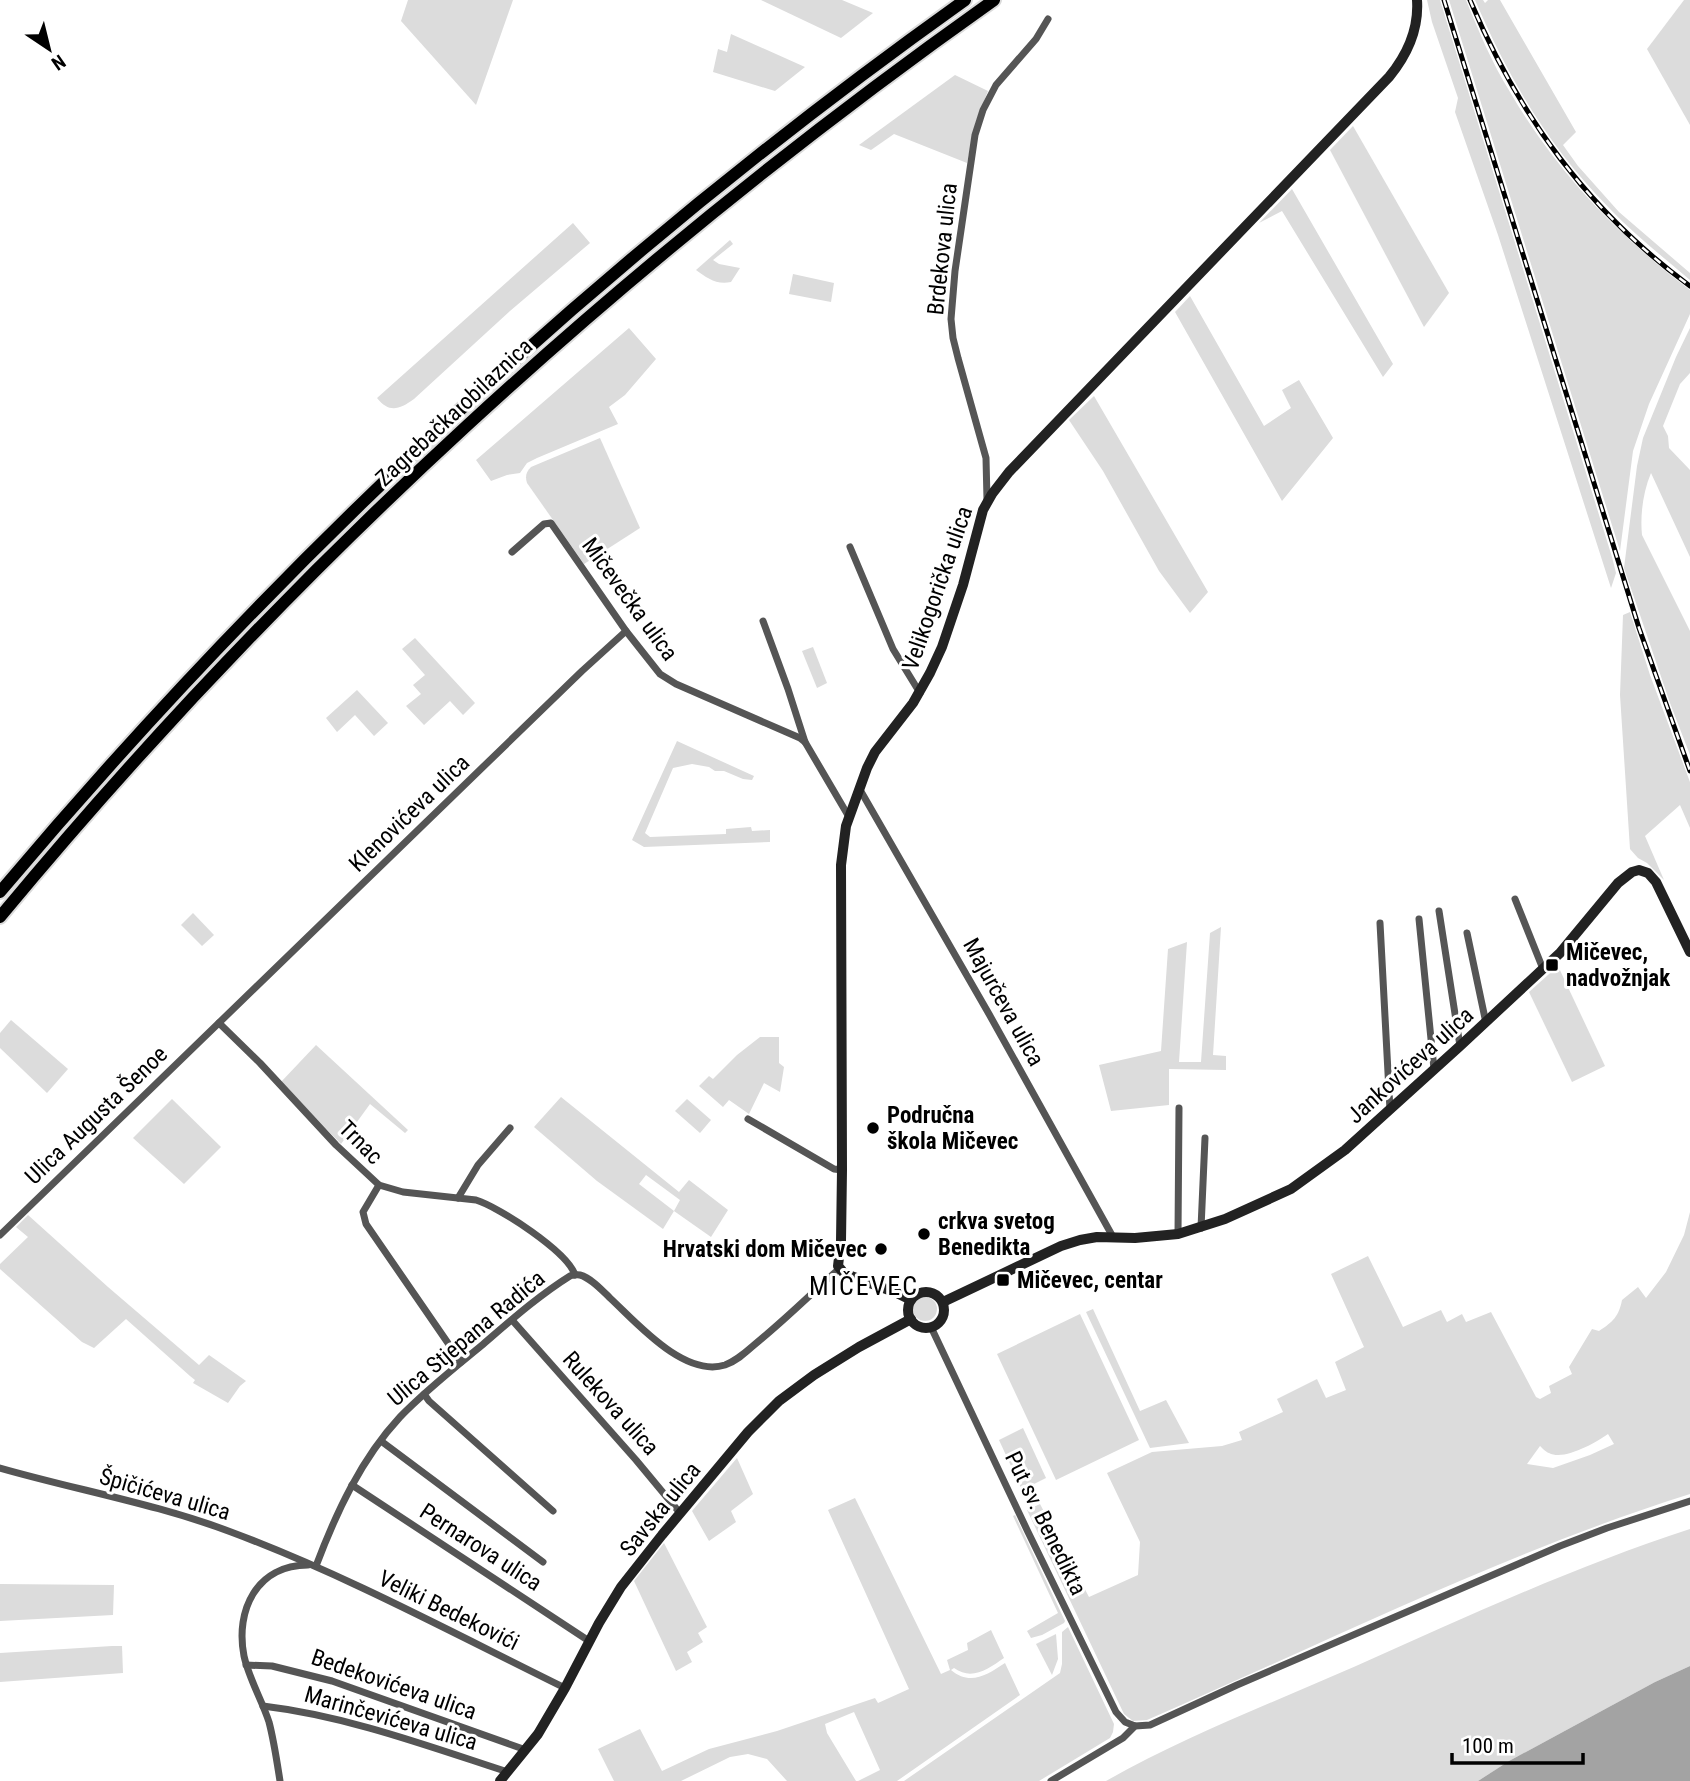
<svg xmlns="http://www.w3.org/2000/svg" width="1690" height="1781" font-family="'Roboto Condensed',sans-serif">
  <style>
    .green { fill: #dcdcdc; fill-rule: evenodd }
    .water { fill: #a3a3a3 }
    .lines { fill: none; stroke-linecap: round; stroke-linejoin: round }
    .highway-casing { stroke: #dbdbdb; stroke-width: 16 }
    .street { stroke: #555; stroke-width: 7 }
    .secondary { stroke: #222; stroke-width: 10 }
    .highway { stroke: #000; stroke-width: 12 }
    .rail-casing { stroke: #000; stroke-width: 5 }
    .rail { stroke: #fff; stroke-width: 2.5; stroke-dasharray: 8; stroke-linecap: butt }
    .poi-dot { fill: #000; stroke: #fff; stroke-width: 2.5 }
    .labels { text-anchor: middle; stroke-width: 6; stroke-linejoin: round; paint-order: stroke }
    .street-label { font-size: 23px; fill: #000; stroke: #fff }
    .poi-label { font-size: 23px; font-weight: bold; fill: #000; stroke: #fff; text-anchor: start }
    .quarter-label { font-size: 26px; letter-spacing: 2px; fill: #000; stroke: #fff }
  </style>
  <rect width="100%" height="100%" fill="#fff"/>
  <g class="green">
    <path d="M408 0H513L476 105 401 21Z"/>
    <path d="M761 0H842L873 13 841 38Z"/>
    <path d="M1427 0H1440L1612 557 1616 573 1611 588 1498 235 1455 112 1458 98 1432 22Z"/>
    <path d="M1449 0H1466C1479 32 1492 63 1510 92 1555 170 1618 236 1690 290V314L1649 404 1633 451 1620 551Z"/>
    <path d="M1475 0H1483L1485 3 1488 0H1500L1576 132 1563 145 1578 166 1619 212 1690 273V280C1663 257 1635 235 1610 209 1548 146 1510 81 1475 0Z"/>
    <path d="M1684 0H1690V125L1647 49Z"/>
    <path d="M731 34 805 67 775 91 713 72 718 49 727 52Z"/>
    <path d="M955 75 988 91 976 121 967 163 894 134 871 150 859 145Z"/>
    <path d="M1353 126 1449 293 1424 327 1330 150Z"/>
    <path d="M1292 189 1393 364 1383 377 1282 211 1259 223Z"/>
    <path d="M573 223 590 243 510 311 414 399C399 410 389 413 377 398Z"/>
    <path d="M730 240 733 244 713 260 719 264 740 268 731 282C716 285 707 278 696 270Z"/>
    <path d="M793 274 834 283 831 302 789 294Z"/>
    <path d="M1190 296 1264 426 1291 408 1282 390 1299 380 1333 438 1282 501 1175 312Z"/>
    <path d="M629 328 656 359 625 395 609 407 618 424 537 458 527 463 520 473 507 475 491 481 476 460Z"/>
    <path d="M1690 328V373L1680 384 1663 426 1668 436 1669 448 1690 470V557L1651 473C1643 492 1640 515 1642 535L1690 631V755L1670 703 1624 568 1637 466 1643 438 1676 357Z"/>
    <path d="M1094 396 1208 592 1190 613 1159 571 1103 471 1069 420Z"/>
    <path d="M600 438 640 528 584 564 527 483C525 476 526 472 531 467Z"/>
    <path d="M1630 612 1650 675 1690 782V828L1680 805 1645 836 1664 880 1647 863 1638 858 1630 849 1620 695 1623 615Z"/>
    <path d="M415 638 475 703 463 715 450 701 424 725 406 706 421 694 413 685 425 675 402 649Z"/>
    <path d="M813 647 827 683 817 688 802 651Z"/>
    <path d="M357 690 388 723 374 736 355 715 337 732 326 718Z"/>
    <path d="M677 741 754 776 752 780 743 779 724 771H715L709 767 692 764 673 768 645 833 650 837 726 834V829L751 827 752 831 770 830V842L644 847 632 840Z"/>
    <path d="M193 913 214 935 202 946 181 925Z"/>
    <path d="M1221 927 1213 1055 1226 1056V1070L1169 1069V1105L1111 1111 1099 1065 1161 1051 1168 949 1187 942 1179 1062H1201L1210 933Z"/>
    <path d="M1558 966 1605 1066 1572 1082 1529 992Z"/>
    <path d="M11 1020 68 1069 47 1093 0 1048V1033Z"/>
    <path d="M760 1037H779V1063L784 1067 780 1092 764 1083 749 1114 729 1100 723 1107 699 1086 709 1076 713 1079 737 1055Z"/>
    <path d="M316 1045 408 1130 405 1133 370 1104 341 1144 281 1082Z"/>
    <path d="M561 1097 679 1192 689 1180 728 1210 711 1237 674 1211 663 1229 597 1181 534 1127ZM646 1175 680 1200 674 1211 639 1184Z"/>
    <path d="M172 1099 221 1147 184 1184 133 1138Z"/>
    <path d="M687 1099 711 1120 700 1133 675 1111Z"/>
    <path d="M1690 1212V1494C1503 1553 1327 1642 1147 1720L1133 1721 1124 1714 1027 1510 1040 1504 1089 1597 1138 1575 1140 1542 1107 1473 1152 1452 1222 1446 1242 1440 1239 1432 1283 1412 1277 1399 1317 1379 1326 1398 1346 1390 1335 1362 1364 1347 1331 1274 1368 1256 1403 1327 1441 1310 1447 1322 1462 1314 1466 1322 1491 1312 1536 1397 1540 1399 1551 1393 1549 1386 1572 1374 1569 1367 1592 1329 1599 1331C1613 1322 1619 1316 1622 1300L1638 1287 1646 1298 1666 1272 1684 1235ZM1608 1434 1614 1444 1590 1455 1553 1468 1527 1464 1540 1446C1541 1447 1547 1453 1549 1453 1564 1461 1595 1443 1608 1434Z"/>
    <path d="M28 1215 108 1287 199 1365 209 1355 246 1381 240 1386 228 1403 193 1383 195 1380 190 1376 126 1319 94 1348 82 1342 0 1269V1264L28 1237 16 1227Z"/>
    <circle cx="925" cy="1309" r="12"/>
    <path d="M1093 1309 1140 1411 1166 1400 1189 1443 1150 1448 1086 1312Z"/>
    <path d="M1080 1314 1139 1440 1056 1480 997 1354Z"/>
    <path d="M1023 1428 1046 1478 1022 1490 999 1440Z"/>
    <path d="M737 1458 753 1494 731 1511 736 1522 709 1541 692 1511Z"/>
    <path d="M855 1498 941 1674 950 1670 947 1660 968 1650 967 1643 991 1630 1004 1658C988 1669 972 1681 954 1668L951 1670C970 1686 987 1675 1005 1663L1020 1695 897 1781H858L880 1770 854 1712 825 1724 827 1733 856 1781H787L767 1759 748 1754 730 1757 681 1781H614L598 1749 640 1729 662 1771 709 1749 777 1731 875 1698 878 1703 909 1689 828 1510Z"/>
    <path d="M1015 1515 1065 1621 1064 1623 1042 1635 1031 1638 1027 1631 1058 1613 1013 1516Z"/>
    <path d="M1690 1529V1666L1655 1682 1509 1761 1478 1781H1106C1186 1736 1272 1703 1356 1666 1466 1617 1576 1566 1690 1529Z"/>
    <path d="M664 1543 707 1627 698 1633 703 1642 687 1652 692 1662 676 1671 634 1581Z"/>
    <path d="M0 1584 114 1585 113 1615 0 1621Z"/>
    <path d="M1068 1627 1114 1724 1113 1732 1110 1738 1039 1781H904L1060 1673 1062 1664V1632Z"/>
    <path d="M1056 1634 1058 1659 1052 1675 1036 1644Z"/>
    <path d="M112 1646H122L123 1673 0 1682V1653Z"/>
  </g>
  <path class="water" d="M1690 1666V1781H1478L1509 1761 1655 1682Z"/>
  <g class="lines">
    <g class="highway-casing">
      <g id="highway">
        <path d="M0 892C283 556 607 255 965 0"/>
        <path d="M0 917C288 569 625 261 994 0"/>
      </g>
    </g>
    <g class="street">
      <path d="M987 500 986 458 958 358 953 338 951 319 955 271 975 135 983 110 996 85 1036 39 1048 19"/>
      <path d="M850 547 893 649 920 693"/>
      <path d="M512 552 544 524 551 523 626 631 660 674 676 684 800 738 805 742 849 817"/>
      <path d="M763 621 788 689 805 742"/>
      <path d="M859 788 989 1014 1113 1237"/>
      <path d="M1515 899 1543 969"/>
      <path d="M1439 911 1460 1046"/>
      <path d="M1419 919 1434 1069"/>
      <path d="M1380 923 1390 1110"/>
      <path d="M1467 933 1486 1023"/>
      <path d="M219 1023 260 1063 336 1145 379 1185 403 1192 476 1200C499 1207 568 1252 575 1275"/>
      <path d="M748 1119 834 1169 842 1170"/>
      <path d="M379 1185 363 1212 366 1224 461 1362"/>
      <path d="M458 1198 478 1165 510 1128"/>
      <path d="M1201 1228 1205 1138"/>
      <path d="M1178 1234 1179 1108"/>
      <path d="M0 1235 582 671 626 631"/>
      <path d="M512 1320 636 1460 680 1513"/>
      <path d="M931 1327 1028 1532 1116 1712 1125 1722 1135 1726"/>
      <path d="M424 1394 429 1401 553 1511"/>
      <path d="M381 1441 543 1562"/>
      <path d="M0 1468C77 1490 157 1504 231 1532 346 1575 455 1634 565 1688"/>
      <path d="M352 1485 589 1641"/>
      <path d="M316 1566C336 1513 361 1459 400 1417 425 1391 453 1369 481 1346 509 1322 538 1296 570 1276 574 1275 576 1274 580 1275 591 1278 602 1290 610 1298 636 1322 684 1378 725 1365 739 1360 749 1349 760 1340 788 1317 813 1292 840 1268"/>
      <path d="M246 1665 272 1666 332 1681 526 1750"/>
      <path d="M263 1706C347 1716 428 1746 508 1772"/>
      <path d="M280 1781C277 1762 274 1741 269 1722 262 1700 249 1679 244 1656 235 1610 257 1565 308 1565"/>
      <path d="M1051 1781 1123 1738 1135 1726 1150 1725 1237 1685 1560 1546 1607 1528 1690 1501"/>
    </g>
    <g class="secondary">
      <circle cx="926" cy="1310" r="18"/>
      <path d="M911 1300 897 1293 851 1276 843 1272 838 1266 841 1241 842 1170 841 865 846 826 867 768 875 752 913 703 930 673 942 647 963 585 983 510 992 494 1009 472 1389 77C1407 55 1419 29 1417 0"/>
      <path d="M943 1302 1061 1246 1080 1240 1097 1237 1135 1238 1178 1234 1225 1219 1291 1189 1345 1150 1460 1046 1560 953 1618 883 1632 872 1639 870 1648 873 1656 882 1690 952"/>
      <path d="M500 1781 538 1734 565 1688 599 1623 621 1587 662 1535 748 1432 779 1401 814 1375 859 1347 911 1319"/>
    </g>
    <use href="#highway" class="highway"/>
    <g class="rail-casing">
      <g id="rail">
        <path d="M1444 0 1639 628 1690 771"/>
        <path d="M1470 0C1519 116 1588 211 1690 286"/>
      </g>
    </g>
    <use href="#rail" class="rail"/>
  </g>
  <g class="poi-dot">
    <rect x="1545" y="958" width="14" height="14" rx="3.5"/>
    <circle cx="873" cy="1128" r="7"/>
    <circle cx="924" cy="1234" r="7"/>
    <circle cx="881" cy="1249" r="7"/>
    <rect x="996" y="1273" width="14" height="14" rx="3.5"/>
  </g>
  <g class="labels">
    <g class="street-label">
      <text transform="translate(942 249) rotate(-84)" y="8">Brdekova ulica</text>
      <text transform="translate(454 412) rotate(-43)" y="8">Zagrebačka obilaznica</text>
      <text transform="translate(937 588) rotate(-71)" y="8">Velikogorička ulica</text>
      <text transform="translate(630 599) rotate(54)" y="8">Mičevečka ulica</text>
      <text transform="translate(409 813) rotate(-44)" y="8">Klenovićeva ulica</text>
      <text transform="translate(1004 1002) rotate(61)" y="8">Majurčeva ulica</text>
      <text transform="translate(1410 1065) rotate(-42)" y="8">Jankovićeva ulica</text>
      <text transform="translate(96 1115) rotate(-44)" y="8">Ulica Augusta Šenoe</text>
      <text transform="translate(361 1142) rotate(45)" y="8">Trnac</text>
      <text transform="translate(466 1338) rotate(-40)" y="8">Ulica Stjepana Radića</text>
      <text transform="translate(611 1403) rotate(48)" y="8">Rulekova ulica</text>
      <text transform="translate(165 1494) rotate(16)" y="8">Špičićeva ulica</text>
      <text transform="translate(660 1509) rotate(-51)" y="8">Savska ulica</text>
      <text transform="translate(1046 1523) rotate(64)" y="8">Put sv. Benedikta</text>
      <text transform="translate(481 1547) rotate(33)" y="8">Pernarova ulica</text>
      <text transform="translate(449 1610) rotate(26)" y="8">Veliki Bedekovići</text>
      <text transform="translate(394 1684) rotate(19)" y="8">Bedekovićeva ulica</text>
      <text transform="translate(391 1718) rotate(16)" y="8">Marinčevićeva ulica</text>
    </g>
    <g class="poi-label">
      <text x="1566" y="960">Mičevec,<tspan x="1566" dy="26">nadvožnjak</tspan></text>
      <text x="887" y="1123">Područna<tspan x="887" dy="26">škola Mičevec</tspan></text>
      <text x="938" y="1229">crkva svetog<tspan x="938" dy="26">Benedikta</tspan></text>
      <text x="867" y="1257" text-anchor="end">Hrvatski dom Mičevec</text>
      <text x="1017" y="1288">Mičevec, centar</text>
    </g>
    <g class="quarter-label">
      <text x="864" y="1295">MIČEVEC</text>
    </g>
  </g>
  <g transform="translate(49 49) rotate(145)" stroke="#ffffff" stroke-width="5" paint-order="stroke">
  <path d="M0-5L12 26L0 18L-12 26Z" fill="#000000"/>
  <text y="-10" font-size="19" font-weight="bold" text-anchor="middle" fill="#000000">N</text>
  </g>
  <path d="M1452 1753v10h131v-10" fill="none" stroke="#000000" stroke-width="3.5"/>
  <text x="1462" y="1753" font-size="21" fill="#000000" stroke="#ffffff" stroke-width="5" paint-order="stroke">100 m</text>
</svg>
